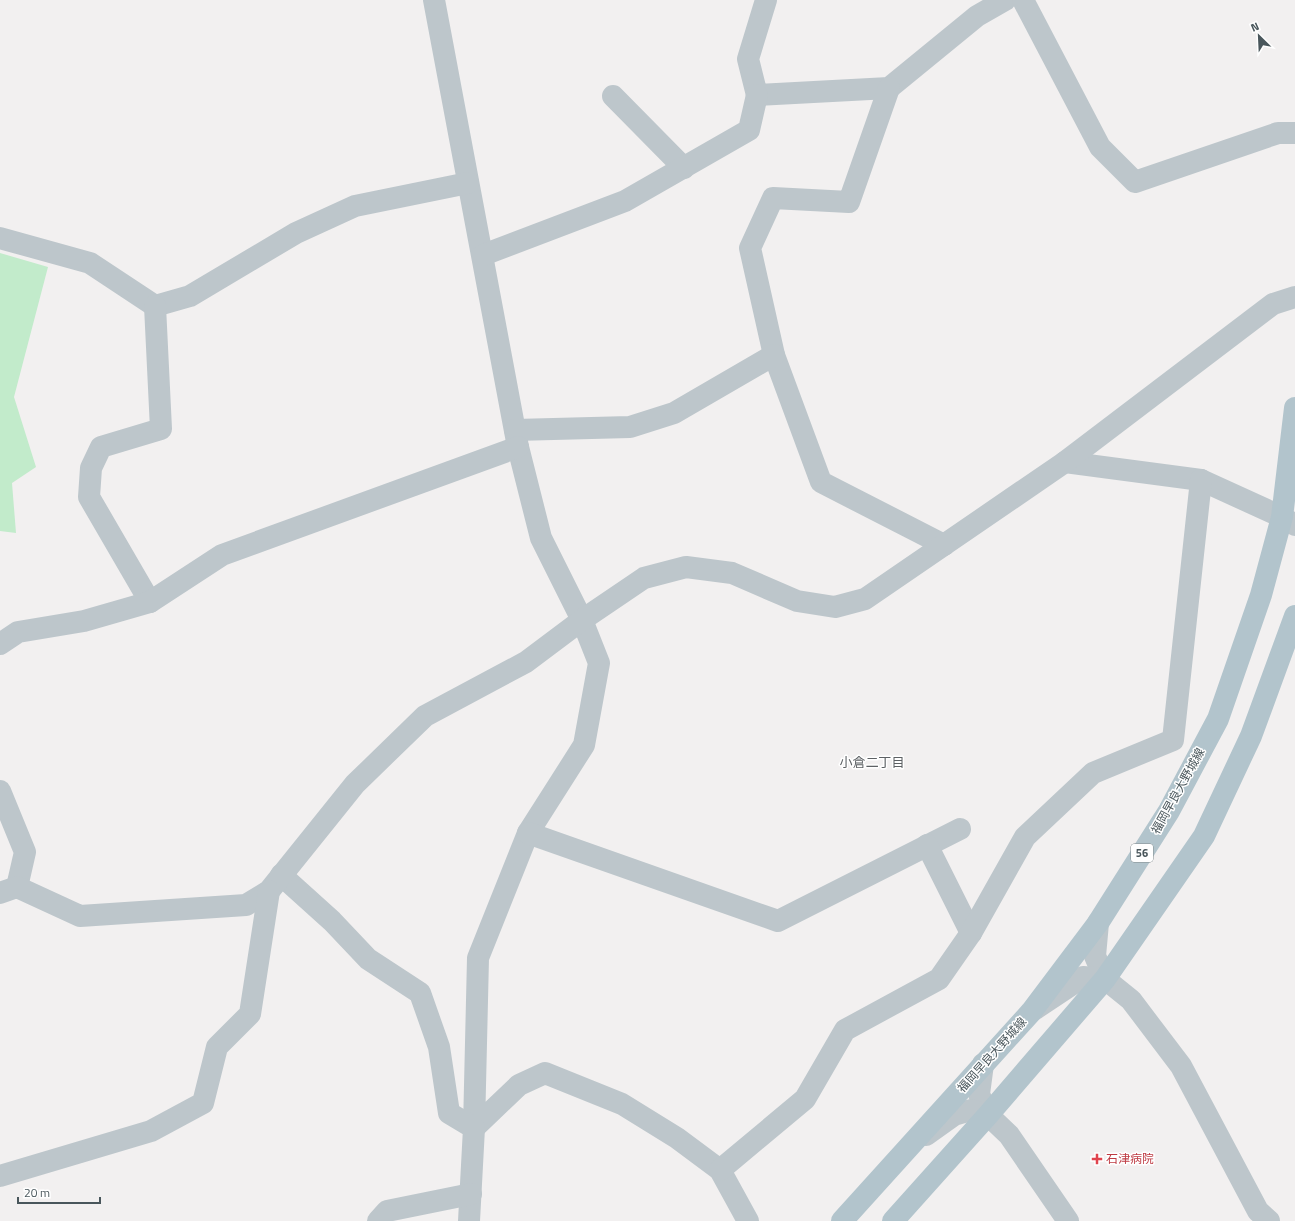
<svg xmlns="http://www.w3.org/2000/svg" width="1295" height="1221" font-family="'Titillium Web','Noto Sans JP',sans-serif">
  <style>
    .green { fill: #c2ebcb }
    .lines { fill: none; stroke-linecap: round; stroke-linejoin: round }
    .minor { stroke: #bdc6cb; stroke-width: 22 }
    .major { stroke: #b2c4cc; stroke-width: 22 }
    .health-dot { fill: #e0444e; stroke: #fff; stroke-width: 1.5 }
    .labels { text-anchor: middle; stroke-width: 3; stroke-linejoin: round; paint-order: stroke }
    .shield { fill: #fff; stroke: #80898c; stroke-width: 1 }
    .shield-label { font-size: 11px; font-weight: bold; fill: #49565b }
    .street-label { font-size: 12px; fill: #49565b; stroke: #fff }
    .health-label { font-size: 12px; fill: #be3a42; stroke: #fff; text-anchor: start }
    .neighbourhood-label { font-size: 13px; fill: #5d6164; stroke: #fff }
  </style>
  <rect width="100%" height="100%" fill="#f2f0f0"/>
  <path class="green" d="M0 253 48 267 14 397 36 467 12 483 16 533 0 531Z"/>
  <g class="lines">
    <g class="minor">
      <path d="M434 0 518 447 541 538 582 620 599 663 584 745 528 833 478 958 474 1128 519 1085 545 1073 622 1104 677 1138 720 1170 748 1221"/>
      <path d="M766 0 748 59 757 95 889 88 977 16 1005 0"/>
      <path d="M1023 0 1100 147 1135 182 1278 133H1295"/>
      <path d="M889 88 849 202 773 198 750 248 774 355 821 482 944 545"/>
      <path d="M613 96 684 168"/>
      <path d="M0 238 90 263 155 306 190 296 296 233 355 206 468 183"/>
      <path d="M483 255 625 201 749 130 757 95"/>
      <path d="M515 430 630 427 674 413 774 355"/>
      <path d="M1065 462 1201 480 1282 517 1295 525"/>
      <path d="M150 602 89 497 91 468 101 447 161 429 155 306"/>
      <path d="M0 644 18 632 84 621 150 602 222 555 518 447"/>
      <path d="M0 791 25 852 17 887"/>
      <path d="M528 833 778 921 960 829"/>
      <path d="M927 845 971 933"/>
      <path d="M281 875 332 921 368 959 420 993 439 1047 449 1113 474 1128 469 1221"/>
      <path d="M0 893 17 887 80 916 246 905 269 891 355 784 425 716 526 662 582 620 644 578 686 567 732 573 797 601 835 607 865 599 1065 462 1273 304 1295 297"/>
      <path d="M1098 923 1095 956 1105 979 1131 1000 1181 1066 1258 1211 1269 1221"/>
      <path d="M1035 1009 1083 977 1105 979"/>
      <path d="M983 1064 979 1094 988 1115"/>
      <path d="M926 1135 954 1115 971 1110 988 1115 1009 1135 1068 1221"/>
      <path d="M720 1170 805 1099 845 1030 939 979 971 933 1025 837 1093 773 1173 740 1201 480"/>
      <path d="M0 1176 151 1131 203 1103 217 1047 250 1014 269 891"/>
      <path d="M378 1221 387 1211 471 1194"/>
    </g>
    <g class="major">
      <path d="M842 1221 1031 1012 1098 923 1169 811 1218 719 1261 595 1282 517 1295 408"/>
      <path d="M893 1221 988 1115 1105 979 1204 836 1251 736 1295 616"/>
    </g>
  </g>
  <path class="health-dot" d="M1095 1153h4v4h4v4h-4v4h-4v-4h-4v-4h4z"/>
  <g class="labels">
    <rect class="shield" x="1131" y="844" width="22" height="18" rx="3"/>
    <g class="shield-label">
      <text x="1142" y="857">56</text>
    </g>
    <g class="street-label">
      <text transform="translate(1178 791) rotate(-61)" y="4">福岡早良大野城線</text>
      <text transform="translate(992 1055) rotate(-48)" y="4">福岡早良大野城線</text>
    </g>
    <g class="health-label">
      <text x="1106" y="1163">石津病院</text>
    </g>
    <g class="neighbourhood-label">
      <text x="872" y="767">小倉二丁目</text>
    </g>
  </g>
  <g transform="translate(1259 36) rotate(336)" stroke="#ffffff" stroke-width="3" paint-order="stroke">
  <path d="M0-3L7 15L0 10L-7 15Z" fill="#49565b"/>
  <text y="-6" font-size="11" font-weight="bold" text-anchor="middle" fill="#49565b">N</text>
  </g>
  <path d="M18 1197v6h82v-6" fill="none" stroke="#49565b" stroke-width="2"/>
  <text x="24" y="1197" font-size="12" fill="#49565b" stroke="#ffffff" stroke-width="3" paint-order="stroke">20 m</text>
</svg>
